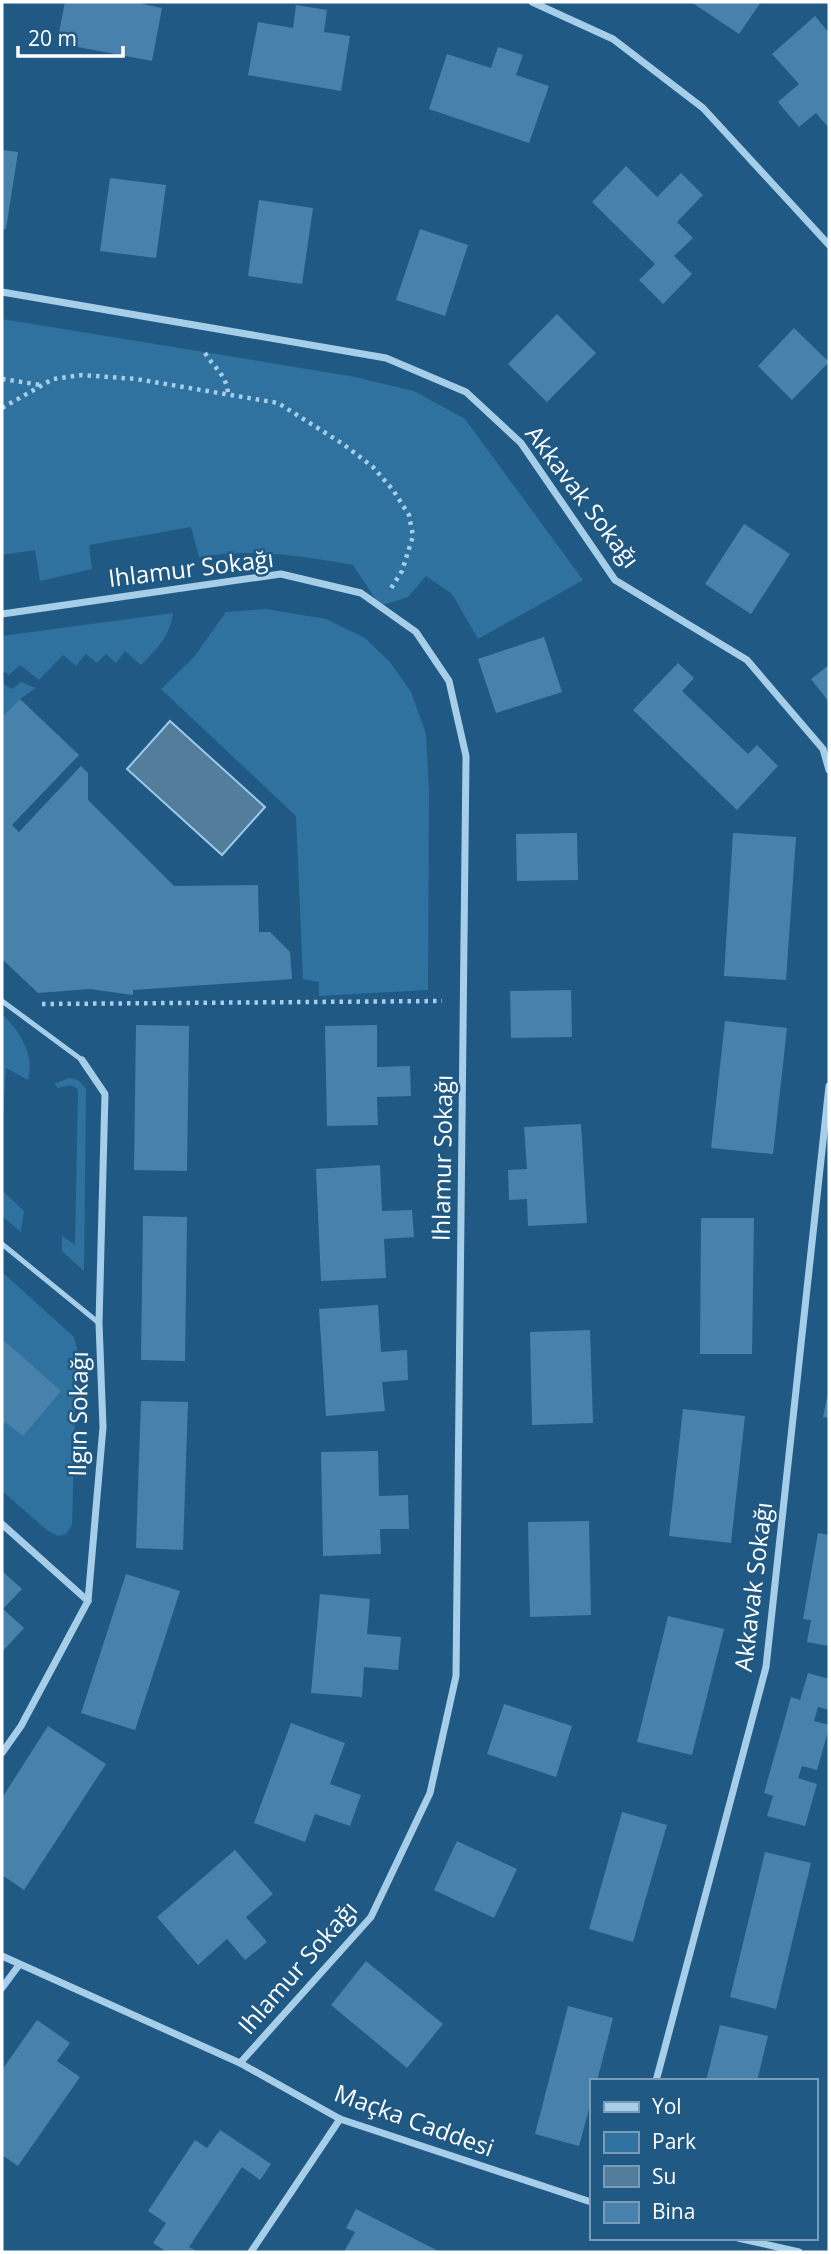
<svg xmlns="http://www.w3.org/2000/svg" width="831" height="2254" font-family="'Open Sans',sans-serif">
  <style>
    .green { fill: #2f72a0 }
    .water { fill: #547d9b; stroke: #9acbeb; stroke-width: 2 }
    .building { fill: #4882ac }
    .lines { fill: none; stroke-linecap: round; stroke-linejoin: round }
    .path { stroke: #a6cee9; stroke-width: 4.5; stroke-dasharray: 3.5 5; stroke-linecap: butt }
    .service { stroke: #a6cee9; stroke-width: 5 }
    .minor { stroke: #a6cee9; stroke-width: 7 }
    .labels { text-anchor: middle; stroke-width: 5; stroke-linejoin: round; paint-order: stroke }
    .street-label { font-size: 24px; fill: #fff; stroke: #1f5984 }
  </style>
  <rect width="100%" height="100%" fill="#1f5984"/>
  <g class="green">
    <path d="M2 319 350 376 414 391 465 419 583 580 478 639 452 594 426 576 408 597 380 606 353 565C301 556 252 548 199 557L191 527 89 545 92 569 40 581 35 550 2 555Z"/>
    <path d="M266 609 326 619 365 638 390 662 411 692 426 734 429 792 428 990 319 996V982L303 979 296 816 161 689 194 657 226 612Z"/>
    <path d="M173 613C170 636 157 649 141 665L125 651 116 663 106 654 97 663 86 654 76 666 63 655 39 680 20 665 9 675 2 670V636Z"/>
    <path d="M21 682 36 688 20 699 2 717V683L12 689Z"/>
    <path d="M2 1014C20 1032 35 1054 28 1080L6 1068 2 1132Z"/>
    <path d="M69 1078 78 1080 86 1089 84 1271 62 1251V1236L75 1245 78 1089 70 1085 58 1088 54 1084Z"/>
    <path d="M2 1190 24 1211 21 1232 2 1216Z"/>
    <path d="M2 1272 74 1337 77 1348 72 1525 66 1534 58 1536 47 1530 2 1491Z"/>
  </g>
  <path class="water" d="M170 721 265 807 222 855 127 769Z"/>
  <g class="building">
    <path d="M65 2H134L162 8 152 61 57 43Z"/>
    <path d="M691 2H761L739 34Z"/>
    <path d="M296 5 327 10 324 32 350 36 341 91 248 75 258 22 293 28Z"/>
    <path d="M815 16 829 33V128L816 113 799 127 778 102 799 84 772 54Z"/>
    <path d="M498 47 523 55 516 75 549 86 529 143 429 109 447 54 491 68Z"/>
    <path d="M2 150 18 152 6 229H2Z"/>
    <path d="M626 166 657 197 681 173 703 195 677 222 693 238 674 256 692 274 663 304 639 280 655 264 592 202Z"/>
    <path d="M110 178 166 185 156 258 100 251Z"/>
    <path d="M259 200 313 208 302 284 248 276Z"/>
    <path d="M420 229 468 245 445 316 396 300Z"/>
    <path d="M557 314 596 353 547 402 508 364Z"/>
    <path d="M794 328 829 362 792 400 758 366Z"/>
    <path d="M744 524 790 554 751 614 705 584Z"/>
    <path d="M544 637 562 692 496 713 478 659Z"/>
    <path d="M678 663 694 678 682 691 748 754 757 745 778 766 737 810 633 710Z"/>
    <path d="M829 665V702L811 679Z"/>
    <path d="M20 699 79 755 12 825 19 832 81 766 88 773V800L174 886 258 885 259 932H270L290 952 292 979 133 990V995L90 989 38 993 2 959V717Z"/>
    <path d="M577 833 578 880 517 881 516 834Z"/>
    <path d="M733 833 796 837 786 980 724 976Z"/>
    <path d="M571 990 572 1037 511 1038 510 991Z"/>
    <path d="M725 1021 787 1028 773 1154 711 1148Z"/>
    <path d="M136 1025 189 1026 187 1171 134 1170Z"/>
    <path d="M377 1025V1067L410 1066 411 1096 377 1097 378 1125 327 1126 325 1026Z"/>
    <path d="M581 1124 587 1223 528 1226 527 1199 509 1200 508 1170 527 1169 524 1127Z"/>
    <path d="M380 1165 382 1211 412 1210 414 1237 384 1239 386 1278 321 1281 316 1169Z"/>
    <path d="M143 1216 187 1217 185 1361 141 1360Z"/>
    <path d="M701 1218H754L752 1354H700Z"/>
    <path d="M378 1305 381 1352 407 1350 408 1380 382 1382 385 1411 326 1416 319 1309Z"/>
    <path d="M590 1330 593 1423 532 1425 530 1332Z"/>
    <path d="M2 1339 61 1391 23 1436 5 1422 2 1426Z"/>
    <path d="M828 1393H829V1418L823 1417Z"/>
    <path d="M141 1401 188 1402 183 1550 136 1548Z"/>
    <path d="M683 1409 745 1416 731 1543 669 1536Z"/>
    <path d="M378 1451 379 1496 408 1495 409 1529H380L381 1554 323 1556 321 1452Z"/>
    <path d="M589 1521 591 1615 530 1617 528 1522Z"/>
    <path d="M818 1533 829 1535V1646L807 1642 811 1620 803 1619Z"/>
    <path d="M2 1571 22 1589 3 1609 24 1628 2 1652Z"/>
    <path d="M126 1574 180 1591 135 1730 81 1713Z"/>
    <path d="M320 1594 370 1599 367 1634 401 1637 398 1670 364 1667 362 1697 311 1693Z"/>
    <path d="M668 1616 724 1629 692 1755 637 1742Z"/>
    <path d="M808 1673 829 1679V1710L818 1707 814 1721 829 1725V1728L817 1770 802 1766 798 1778 817 1784 805 1826 767 1816 773 1796 764 1793 791 1697 800 1700Z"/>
    <path d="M504 1704 572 1726 556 1777 487 1754Z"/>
    <path d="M291 1723 345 1743 330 1784 361 1795 350 1826 315 1814 305 1842 254 1823Z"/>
    <path d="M48 1726 106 1764 24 1890 2 1875V1798Z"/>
    <path d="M622 1812 667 1825 633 1942 589 1929Z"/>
    <path d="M457 1841 517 1869 494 1918 434 1890Z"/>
    <path d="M235 1850 273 1894 246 1917 267 1942 245 1960 227 1939 198 1965 157 1917Z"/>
    <path d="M765 1852 811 1863 776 2009 730 1997Z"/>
    <path d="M366 1961 443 2024 407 2068 331 2005Z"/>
    <path d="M568 2006 613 2018 597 2081H591V2102L579 2146 535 2134Z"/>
    <path d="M37 2020 70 2043 57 2061 80 2077 18 2166 2 2155V2070Z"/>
    <path d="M720 2025 768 2036 757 2081H706Z"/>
    <path d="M220 2130 271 2164 260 2180 242 2167 189 2247 198 2252H167L153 2243 166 2223 148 2211 195 2140 207 2148Z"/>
    <path d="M356 2209 440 2252H344L355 2232 346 2228Z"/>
  </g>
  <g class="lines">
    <g class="path">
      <path d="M205 353C214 368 226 374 228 393"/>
      <path d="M2 379 41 385"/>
      <path d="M2 408 53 379 82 375 136 379 278 403 343 444 373 467 393 490 409 515 413 536 402 571 390 590"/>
      <path d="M42 1004 442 1001"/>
    </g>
    <g class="service">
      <path d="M2 1001 82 1060"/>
      <path d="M2 1244 99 1323"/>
    </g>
    <g class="minor">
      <path d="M532 2 613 39 703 108 829 245"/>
      <path d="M2 292 386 358 466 392 521 443 615 580 747 660 823 749 829 770"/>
      <path d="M2 614 281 574 361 593 416 632 449 681 466 756 456 1676 430 1793 371 1917 240 2063"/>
      <path d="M2 1524 88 1601"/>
      <path d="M2 1753 21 1726 88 1601 103 1427 99 1323 105 1094 82 1060"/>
      <path d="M2 1956 240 2063 340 2119 591 2202"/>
      <path d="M2 1988 19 1965"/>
      <path d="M656 2081 766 1667 829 1086"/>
      <path d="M738 2238 799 2252"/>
      <path d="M251 2252 340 2119"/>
    </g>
  </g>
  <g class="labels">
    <g class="street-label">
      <text transform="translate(582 497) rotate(53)" y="8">Akkavak Sokağı</text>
      <text transform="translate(191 569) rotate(-7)" y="8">Ihlamur Sokağı</text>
      <text transform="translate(443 1158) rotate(-89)" y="8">Ihlamur Sokağı</text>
      <text transform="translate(79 1414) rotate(-89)" y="8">Ilgın Sokağı</text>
      <text transform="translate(754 1587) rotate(-83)" y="8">Akkavak Sokağı</text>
      <text transform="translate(298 1968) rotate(-49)" y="8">Ihlamur Sokağı</text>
      <text transform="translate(414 2121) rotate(20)" y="8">Maçka Caddesi</text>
    </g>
  </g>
  <rect width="831" height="2254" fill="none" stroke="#ffffff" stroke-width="7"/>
  <rect x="590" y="2079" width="228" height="161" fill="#1f5984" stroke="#799bb5" stroke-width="2"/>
  <rect x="604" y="2102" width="35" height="10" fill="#a6cee9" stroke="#799bb5" stroke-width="2"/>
  <text x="652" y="2114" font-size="21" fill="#ffffff">Yol</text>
  <rect x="604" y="2132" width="35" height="21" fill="#2f72a0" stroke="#799bb5" stroke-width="2"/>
  <text x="652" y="2149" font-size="21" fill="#ffffff">Park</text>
  <rect x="604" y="2166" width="35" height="21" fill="#547d9b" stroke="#799bb5" stroke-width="2"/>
  <text x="652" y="2184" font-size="21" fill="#ffffff">Su</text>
  <rect x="604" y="2202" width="35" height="21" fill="#4882ac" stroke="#799bb5" stroke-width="2"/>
  <text x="652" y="2219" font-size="21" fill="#ffffff">Bina</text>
  <path d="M18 46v10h105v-10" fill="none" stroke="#ffffff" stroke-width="3.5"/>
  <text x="28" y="46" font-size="21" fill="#ffffff" stroke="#1f5984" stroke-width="5" paint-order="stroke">20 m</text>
</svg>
